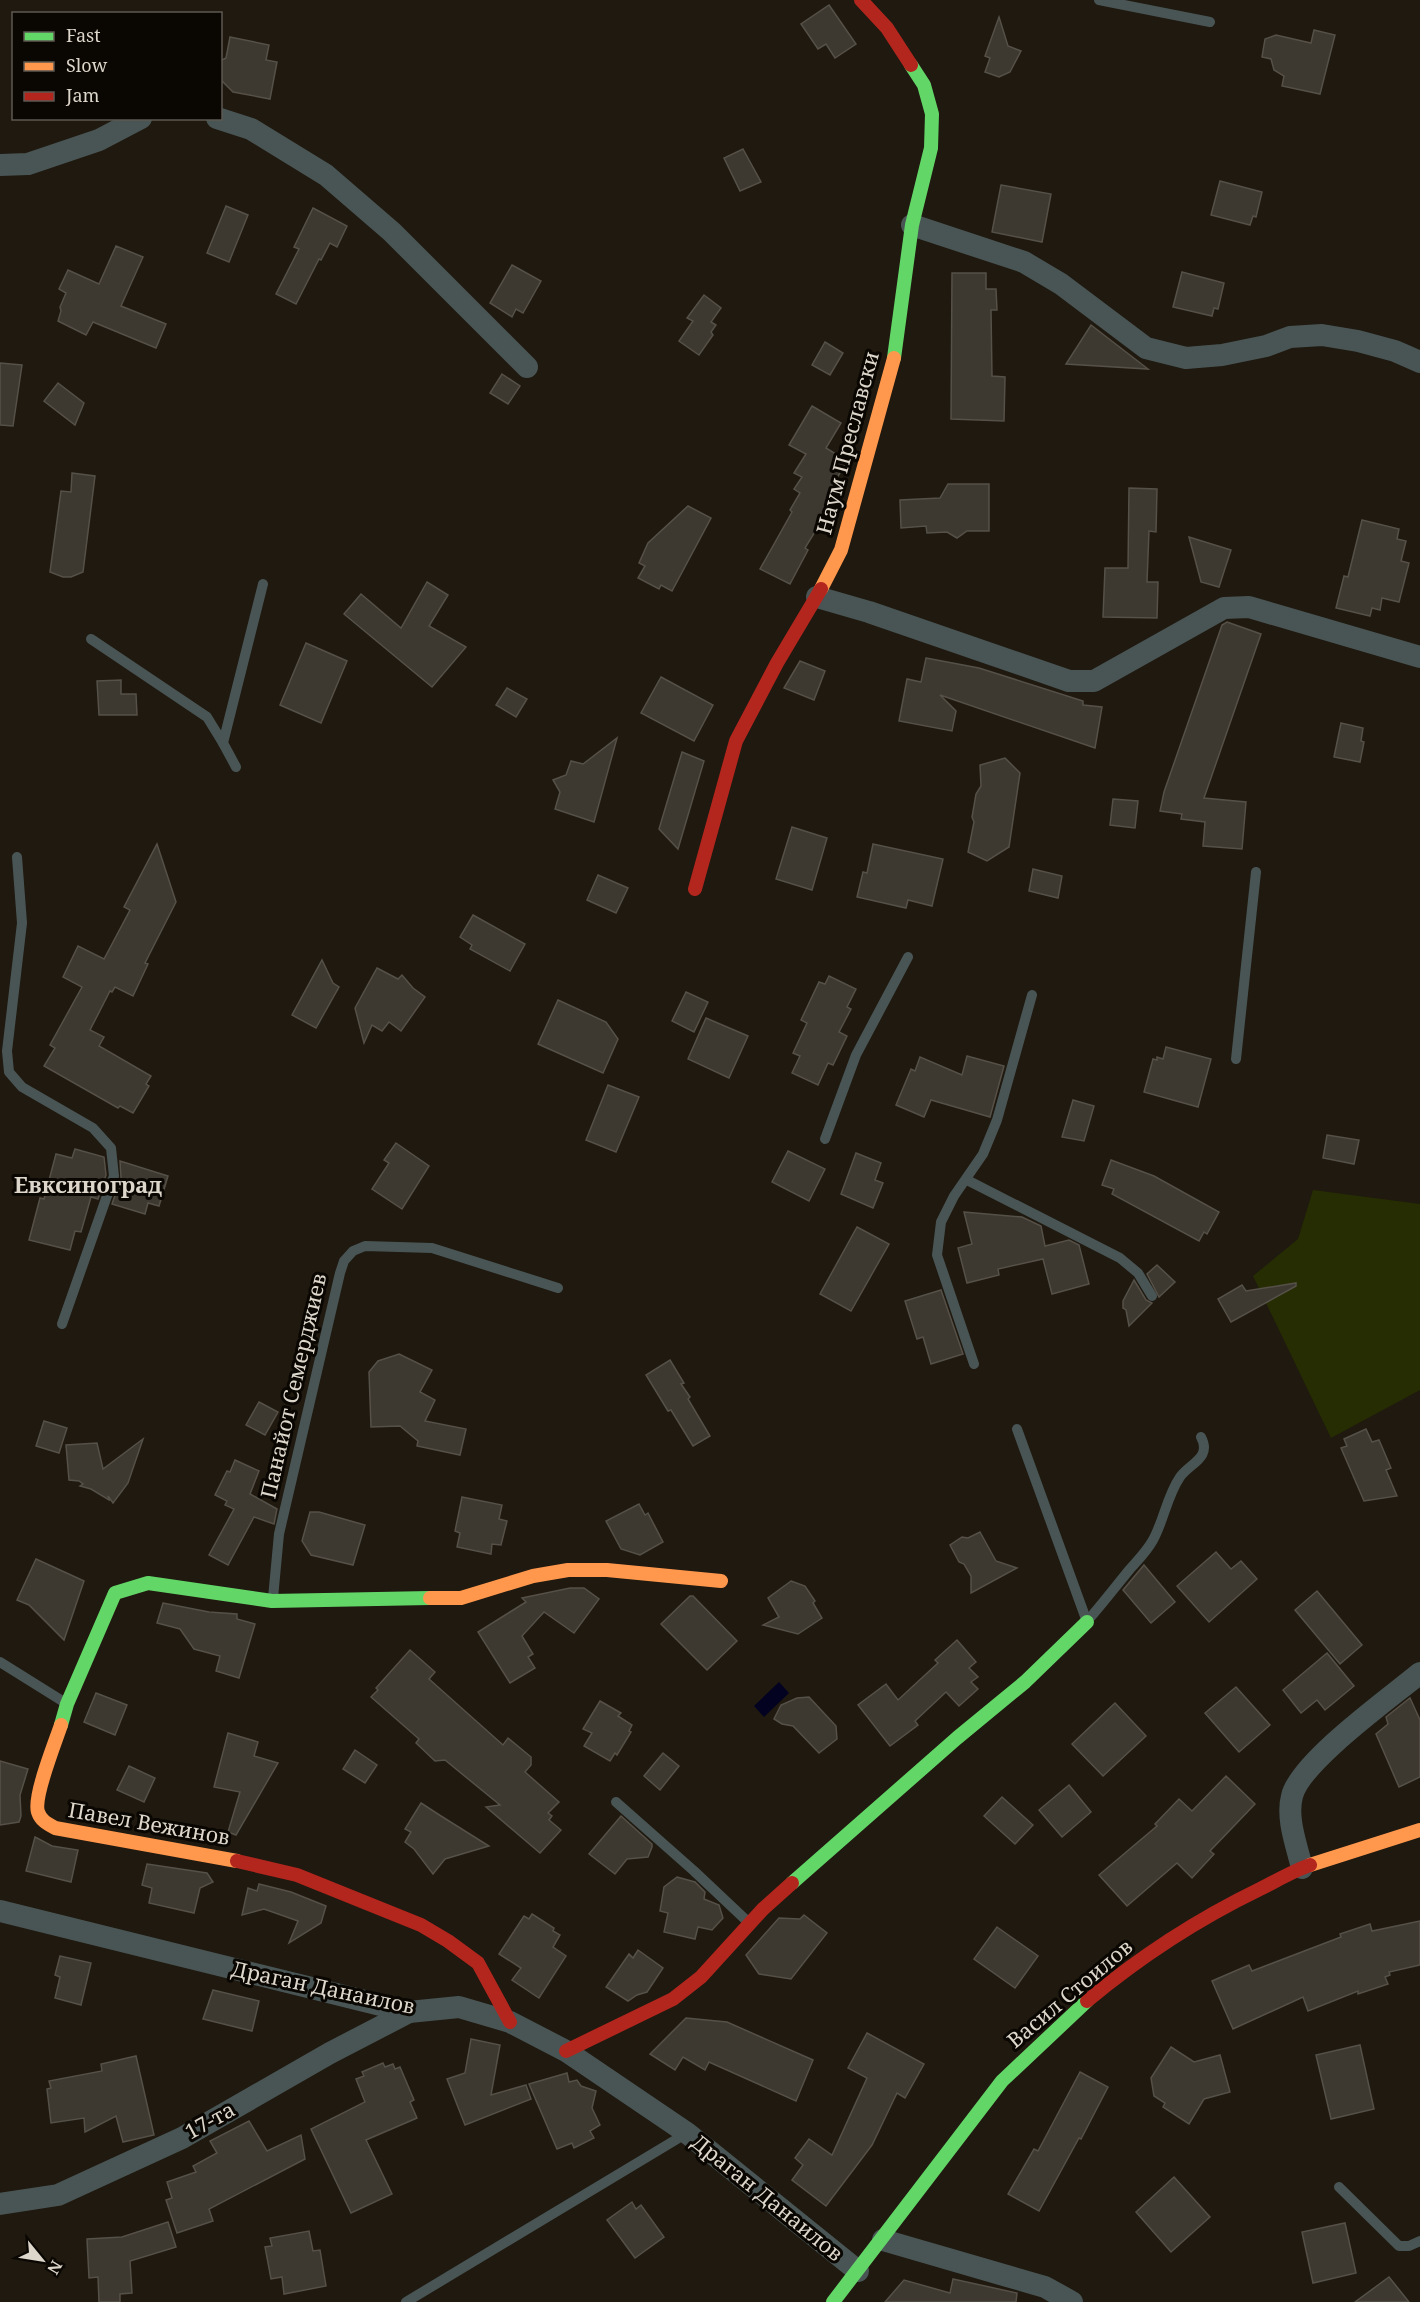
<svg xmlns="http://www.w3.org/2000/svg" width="1420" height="2302" font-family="'Noto Serif',serif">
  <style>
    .green { fill: #262d02 }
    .water { fill: #030221 }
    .building { fill: #3d3830; stroke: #555048; stroke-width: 1.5 }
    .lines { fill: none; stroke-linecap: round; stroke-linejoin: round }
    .lane { stroke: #495555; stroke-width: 10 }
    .street { stroke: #495555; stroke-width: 22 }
    .fast { stroke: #63d668; stroke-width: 14 }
    .slow { stroke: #ff974d; stroke-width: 14 }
    .jam { stroke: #b3261e; stroke-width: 14 }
    .labels { text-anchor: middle; stroke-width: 6; stroke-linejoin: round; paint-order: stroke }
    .street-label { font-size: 21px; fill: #ddd6cb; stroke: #0a0602 }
    .neighbourhood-label { font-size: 22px; font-weight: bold; fill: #ddd6cb; stroke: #0a0602 }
  </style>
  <rect width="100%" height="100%" fill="#1f190f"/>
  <path class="green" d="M1313 1190 1420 1204V1390L1331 1438 1253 1276 1298 1239Z"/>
  <path class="water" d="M779 1682 789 1693 764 1717 754 1706Z"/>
  <g class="building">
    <path d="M829 5 856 44 835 58 826 44 818 49 801 24Z"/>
    <path d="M999 17 1008 46 1021 51 1010 72 999 77 985 72 990 58 985 56Z"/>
    <path d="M1314 30 1335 35 1320 94 1282 86 1284 76 1274 70 1271 59 1262 57 1265 39 1276 35 1311 43Z"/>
    <path d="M230 37 269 45 266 60 277 62 270 99 233 92 220 79V61L226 58Z"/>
    <path d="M743 149 761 182 740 191 724 158Z"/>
    <path d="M1220 181 1262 192 1256 217 1253 216 1250 225 1211 215Z"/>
    <path d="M1001 185 1051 194 1042 242 992 232Z"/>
    <path d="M226 206 248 215 229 262 207 253Z"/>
    <path d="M313 208 347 226 337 247 330 243 321 260 319 259 296 304 276 294 299 249 294 247Z"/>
    <path d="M116 246 143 257 121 306 166 324 156 348 93 322 86 335 58 321 61 311 60 307 66 293 59 289 68 270 99 284Z"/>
    <path d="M512 265 541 281 523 313 516 309 512 317 490 303Z"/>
    <path d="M1182 272 1224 283 1218 309 1214 308 1212 316 1173 307Z"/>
    <path d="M952 273H986V289H996L997 310H991L992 376 1005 377 1004 421 951 419Z"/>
    <path d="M704 295 721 308 711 322 716 325 711 332 713 335 699 355 679 341 693 321 687 318Z"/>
    <path d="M1091 325 1148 369 1066 364Z"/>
    <path d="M825 342 843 353 830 375 812 365Z"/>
    <path d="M0 363 22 365 13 426 0 425Z"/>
    <path d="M502 374 520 386 508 404 490 393Z"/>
    <path d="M58 383 84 403 75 425 44 401Z"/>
    <path d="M812 406 841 423 826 448 847 461 828 493 834 496 825 511 827 512 805 548 808 550 790 584 760 569 792 512 790 510 800 493 794 489 802 477 794 473 806 454 789 445Z"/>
    <path d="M72 473 95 476 83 572 71 577H63L50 572 61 491 71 492Z"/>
    <path d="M948 484H989V531H967L957 538 947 532 927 533 926 526 901 528 900 500 940 498Z"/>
    <path d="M1129 488 1157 489 1156 532 1149 531 1147 582H1158L1157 618 1103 617 1105 568H1128Z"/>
    <path d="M688 506 711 518 672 591 661 585 659 589 638 578 645 566 639 563 648 543Z"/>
    <path d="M1362 520 1399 529 1397 539 1406 541 1401 561 1409 563 1399 602 1382 598 1380 610 1372 608 1370 616 1336 608 1344 576 1348 577Z"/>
    <path d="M1189 537 1231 550 1219 587 1201 582Z"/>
    <path d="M427 582 448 595 429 626 466 647 432 687 344 614 361 594 401 628Z"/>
    <path d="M1227 622 1261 634 1204 798 1246 802 1242 849 1203 846 1205 822 1181 819 1182 814 1160 811 1164 792 1222 625Z"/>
    <path d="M306 643 347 661 321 723 280 705Z"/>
    <path d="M926 658 979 668 1083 701V705L1102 707 1095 748 940 695 956 711 952 731 899 721 907 679 921 682Z"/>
    <path d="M800 661 825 671 814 700 784 688Z"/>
    <path d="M661 677 713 705 694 741 641 713Z"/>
    <path d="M121 680V694H136L137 715H99L97 681Z"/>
    <path d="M507 688 527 699 516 717 496 705Z"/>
    <path d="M1341 723 1363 728 1361 741 1364 742 1360 762 1334 757Z"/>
    <path d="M617 738 594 822 555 809 560 792 553 780 566 775 571 761 583 764Z"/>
    <path d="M682 752 704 761 678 849 659 829Z"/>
    <path d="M1005 758 1020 773 1009 847 987 861 968 852 974 822 972 817 976 794 981 786 980 765Z"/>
    <path d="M1113 799 1138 801 1135 828 1110 825Z"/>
    <path d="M792 827 827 838 812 890 776 879Z"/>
    <path d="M157 844 176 902 145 963 148 964 133 996 115 987 112 992 110 991 90 1030 104 1037 99 1046 151 1076 146 1084 149 1086 133 1113 120 1106 118 1108 44 1066 55 1048 50 1045 82 987 63 977 78 946 104 959 130 910 124 907Z"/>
    <path d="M873 844 943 859 932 906 908 900 906 908 857 897 863 872 867 873Z"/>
    <path d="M1033 869 1062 876 1058 898 1029 891Z"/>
    <path d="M598 875 628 888 616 913 587 900Z"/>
    <path d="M473 915 525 944 510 971 470 949 472 945 460 937Z"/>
    <path d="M322 960 333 983 339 987 316 1028 292 1015Z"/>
    <path d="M377 968 398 979 402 975 413 988 425 997 401 1031 389 1022 382 1031 372 1025 364 1043 355 1008Z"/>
    <path d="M829 976 856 989 847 1007 851 1009 839 1032 847 1036 833 1065 828 1063 818 1085 792 1073 800 1056 793 1053 807 1023 801 1020 819 982 825 984Z"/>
    <path d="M686 992 708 1002 694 1032 672 1021Z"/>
    <path d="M558 1000 606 1022 618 1039 603 1073 538 1044Z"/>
    <path d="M706 1018 748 1036 729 1078 688 1059Z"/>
    <path d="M1166 1047 1211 1059 1198 1107 1144 1092 1153 1059 1157 1060V1057L1163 1059Z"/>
    <path d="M967 1056 1004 1066 990 1117 931 1100 924 1117 896 1105 911 1069 915 1071 920 1057 962 1075Z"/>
    <path d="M608 1085 639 1097 616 1152 586 1140Z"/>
    <path d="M1073 1100 1094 1106 1084 1141 1062 1137Z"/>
    <path d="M1327 1135 1359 1140 1354 1164 1323 1158Z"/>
    <path d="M396 1143 429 1166 402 1209 372 1189 389 1163 384 1160Z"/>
    <path d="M75 1149 104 1157 106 1175 98 1199 91 1197 81 1232 75 1231 70 1250 29 1240 40 1198 44 1199 56 1154 72 1158Z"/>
    <path d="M788 1151 825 1169 809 1201 772 1182Z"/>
    <path d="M856 1153 881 1163 875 1180 883 1183 873 1208 841 1194Z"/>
    <path d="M1111 1160 1154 1176 1219 1212 1207 1234 1204 1232 1199 1241 1112 1194 1114 1189 1102 1185Z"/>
    <path d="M120 1161 168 1176 159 1206 148 1203 145 1214 112 1204 121 1178Z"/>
    <path d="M964 1212 1022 1217 1041 1226 1045 1246 1069 1240 1079 1245 1089 1284 1052 1294 1043 1259 998 1269 999 1275 967 1283 958 1248 972 1244Z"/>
    <path d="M857 1227 889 1244 851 1311 820 1294Z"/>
    <path d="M1157 1265 1175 1282 1159 1297 1147 1274Z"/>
    <path d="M1134 1280 1146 1300 1152 1303 1129 1326 1126 1310 1123 1308V1301Z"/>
    <path d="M1296 1283V1286L1231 1322 1218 1299 1242 1285 1246 1291Z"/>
    <path d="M941 1290 963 1354 931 1364 923 1337 917 1339 905 1301Z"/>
    <path d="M399 1354 432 1370 420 1392 435 1400 425 1421 466 1429 460 1455 417 1446 418 1441 400 1426 371 1427 369 1372 378 1361Z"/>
    <path d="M670 1360 684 1383 681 1384 690 1397 688 1399 710 1436 693 1446 671 1410 668 1411 646 1375Z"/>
    <path d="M259 1402 278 1412 265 1435 246 1425Z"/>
    <path d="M44 1421 67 1428 59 1453 36 1446Z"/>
    <path d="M1366 1429 1372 1442 1379 1440 1391 1468 1386 1470 1397 1496 1364 1501 1341 1448 1347 1446 1344 1439Z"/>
    <path d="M143 1439 128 1483 113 1503 108 1496 109 1500 91 1489 80 1486 83 1484 79 1481 69 1480 66 1445 97 1443 103 1469Z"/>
    <path d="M235 1460 259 1471 250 1494 277 1509 274 1524 254 1517 228 1565 209 1555 234 1509 225 1505 227 1501 215 1495 227 1471 230 1472Z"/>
    <path d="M462 1497 502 1505 499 1519 507 1521 501 1545 492 1544 491 1554 457 1547 460 1533 455 1531Z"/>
    <path d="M639 1504 645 1515 648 1513 663 1542 640 1555 621 1549 606 1521Z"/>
    <path d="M310 1512H319L365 1525 353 1565 311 1555 302 1541Z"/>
    <path d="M980 1532 996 1561 1017 1568 971 1593V1576L964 1564 959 1562 950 1545 962 1537 968 1538Z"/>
    <path d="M1216 1552 1231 1569 1241 1561 1257 1579 1209 1622 1177 1586Z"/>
    <path d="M36 1559 84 1581 64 1640 29 1605 17 1600Z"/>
    <path d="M1144 1565 1175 1602 1151 1623 1123 1590Z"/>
    <path d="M791 1581 805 1586 815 1601 813 1603 822 1618 798 1634 763 1625 779 1617 768 1598Z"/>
    <path d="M570 1588H584L599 1599 574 1633 544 1612 522 1636 533 1654 528 1657 535 1668 510 1683 478 1632 526 1602 522 1598Z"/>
    <path d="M1317 1591 1362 1645 1340 1664 1295 1610Z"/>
    <path d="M690 1596H693L737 1641 707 1670 661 1624Z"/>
    <path d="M163 1603 209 1612 237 1614V1619L255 1624 239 1678 216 1671 220 1656 194 1649 180 1629 157 1623Z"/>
    <path d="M957 1640 976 1662 969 1668 978 1677 971 1682 978 1689 959 1706 946 1692 915 1721 918 1725 890 1746 858 1705 886 1684 898 1700 938 1663 935 1660Z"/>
    <path d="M410 1650 435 1672 429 1679 503 1745 508 1738 531 1757V1765L525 1772 559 1802 548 1813 552 1816 549 1820 561 1830 540 1853 486 1807 500 1805 445 1760 435 1761 416 1743 419 1739 371 1697 378 1690 376 1688Z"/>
    <path d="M1327 1653 1354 1686 1325 1710 1317 1700 1301 1713 1283 1690Z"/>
    <path d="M1236 1687 1270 1725 1239 1752 1205 1713Z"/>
    <path d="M96 1693 127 1705 115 1735 84 1722Z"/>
    <path d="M809 1697 836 1726 837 1739 819 1753 793 1726 782 1724 774 1719 781 1705 797 1698Z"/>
    <path d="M1410 1698 1420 1720V1777L1399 1787 1376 1734 1388 1724 1386 1717Z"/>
    <path d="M600 1701 621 1713 618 1716 632 1725 629 1731 631 1732 617 1755 615 1753 610 1761 584 1746 592 1733 583 1729Z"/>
    <path d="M1115 1703 1146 1736 1103 1776 1072 1744Z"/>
    <path d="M228 1733 258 1742 254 1756 278 1763 236 1835 228 1832 240 1792 214 1787Z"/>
    <path d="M355 1750 377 1765 365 1783 343 1769Z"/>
    <path d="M663 1753 679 1766 660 1790 644 1776Z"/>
    <path d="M0 1761 28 1769 20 1795 21 1816 19 1822 0 1825Z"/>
    <path d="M129 1766 155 1778 144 1802 117 1790Z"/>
    <path d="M1226 1776 1255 1804 1210 1851 1214 1854 1192 1878 1177 1863 1127 1906 1099 1875 1157 1826 1155 1824 1179 1799 1192 1811Z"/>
    <path d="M1069 1785 1091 1812 1062 1837 1039 1810Z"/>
    <path d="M1002 1797 1033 1825 1015 1844 984 1816Z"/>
    <path d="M421 1803 441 1816 489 1846 445 1859 433 1874 414 1849 405 1842 411 1832 405 1829Z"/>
    <path d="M621 1816 652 1844V1847L648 1857 627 1859 615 1874 589 1854Z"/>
    <path d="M35 1837 52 1846 78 1850 71 1882 26 1871Z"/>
    <path d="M147 1864 207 1873 213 1882 200 1888 194 1913 149 1903 152 1888 142 1885Z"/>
    <path d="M677 1877 695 1882 705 1892 704 1899 719 1905 723 1918 712 1930 698 1927 695 1939 664 1932 668 1913 660 1911 664 1887Z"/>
    <path d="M259 1884 291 1892 326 1906 321 1923 289 1943 298 1921 264 1909 242 1915 248 1888 257 1891Z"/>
    <path d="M532 1914 554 1928 553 1931 560 1935 553 1947 566 1956 539 1998 512 1980 521 1968 499 1954 524 1916 529 1919Z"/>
    <path d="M804 1915 827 1933 791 1979 759 1974 746 1955 779 1918 800 1919Z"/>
    <path d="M1420 1921V1965L1389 1972 1390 1975 1385 1977 1388 1984 1358 1994V1991L1308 2011 1303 1997 1233 2029 1212 1981 1249 1965 1252 1971 1341 1937 1340 1934 1370 1924 1372 1931Z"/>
    <path d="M997 1927 1038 1956 1015 1988 974 1959Z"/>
    <path d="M638 1950 663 1968 647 1992 637 1995 628 2001 606 1987 629 1954 633 1958Z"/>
    <path d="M60 1956 91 1963 81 2005 55 1998 60 1977 55 1975Z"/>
    <path d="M213 1990 259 2001 252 2031 203 2019Z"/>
    <path d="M686 2018 727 2022 813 2060 796 2101 709 2062 705 2070 683 2057 675 2070 650 2054Z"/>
    <path d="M867 2033 924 2064 905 2098 897 2093 872 2145 826 2206 792 2180 803 2165 795 2158 809 2139 832 2155 867 2078 848 2068Z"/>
    <path d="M471 2039 500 2045 491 2095 526 2085 531 2099 465 2125 447 2079 465 2073Z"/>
    <path d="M1360 2045 1374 2109 1331 2119 1316 2055Z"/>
    <path d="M1171 2047 1194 2062 1220 2055 1230 2092 1204 2099 1189 2124 1163 2107 1165 2103 1154 2096 1151 2078Z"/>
    <path d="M136 2056 154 2135 123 2142 116 2116 85 2132 84 2118 51 2123 47 2089 51 2088 49 2081 102 2071 101 2064Z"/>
    <path d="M383 2063 385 2067 393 2064 395 2069 400 2067 414 2100 410 2102 417 2118 366 2140 392 2194 351 2213 311 2129 365 2102 356 2079 364 2076 362 2072Z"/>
    <path d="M1080 2072 1108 2087 1081 2139 1079 2138 1039 2211 1008 2194 1034 2149 1038 2151Z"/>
    <path d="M567 2073 569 2082 577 2080 581 2086 596 2091 592 2108 600 2125 590 2131 594 2138 574 2148 572 2143 557 2149 529 2084Z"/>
    <path d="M249 2121 267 2151 301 2135 305 2159 209 2209 213 2221 177 2233 166 2200 172 2198 167 2182 196 2172 193 2166 217 2153 210 2141Z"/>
    <path d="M1174 2177 1210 2217 1171 2252 1136 2212Z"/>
    <path d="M632 2202 636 2209 641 2205 664 2237 635 2258 607 2220Z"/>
    <path d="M168 2222 176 2247 130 2261 132 2293 120 2294V2302H99L98 2277 89 2278 87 2239 122 2237Z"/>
    <path d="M1345 2223 1356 2273 1313 2283 1302 2232Z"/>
    <path d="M309 2231 313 2251 320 2250 326 2286 284 2294 282 2277 271 2279 265 2247 272 2246 270 2238Z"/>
    <path d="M1389 2277 1409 2302H1355Z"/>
    <path d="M953 2279 1017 2293 1016 2302H885L904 2280 950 2293Z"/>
  </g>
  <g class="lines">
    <g class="lane">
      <path d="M1099 0 1210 22"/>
      <path d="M91 639 207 717 223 743"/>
      <path d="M236 767 223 743 263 584"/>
      <path d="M17 857 22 923 7 1051 9 1072 22 1087 93 1128 111 1148 114 1176 62 1324"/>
      <path d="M1236 1059 1256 872"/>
      <path d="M825 1139 856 1055 908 957"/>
      <path d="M967 1180 1120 1258 1138 1273 1152 1296"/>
      <path d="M974 1364 937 1255 941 1222 954 1196 983 1154 997 1120 1032 995"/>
      <path d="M1017 1429 1086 1619"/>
      <path d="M273 1598 279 1534 340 1273 344 1261 353 1251 365 1246 432 1248 558 1288"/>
      <path d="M1089 1619C1103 1603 1116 1586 1130 1569 1138 1560 1147 1551 1153 1540 1164 1520 1167 1496 1180 1477 1190 1463 1212 1458 1201 1437"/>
      <path d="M0 1662 64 1702"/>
      <path d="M616 1802 694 1871 747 1921"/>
      <path d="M1339 2187 1399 2246H1409L1420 2241"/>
      <path d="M406 2302 687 2133"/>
    </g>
    <g class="street">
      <path d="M217 118 251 129 326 175 392 232 527 367"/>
      <path d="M0 165 28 164 99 140 141 118"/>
      <path d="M912 225 1024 262 1061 284 1146 348 1186 358 1222 355 1266 346 1290 337 1322 335 1358 341 1395 351 1420 362"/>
      <path d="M817 597 869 612 1069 681H1094L1224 608 1249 607 1420 657"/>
      <path d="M1302 1868C1297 1846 1286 1819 1292 1796 1300 1762 1391 1697 1420 1673"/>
      <path d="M0 1911 409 2012 459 2007 510 2022 566 2051 687 2133 858 2271"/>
      <path d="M0 2204 58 2195 182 2138 330 2053 409 2012"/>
      <path d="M883 2240 1045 2287 1072 2302"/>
    </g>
    <g class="fast">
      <path d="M894 358 912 225 931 148 932 114 924 85 911 65"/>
      <path d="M61 1725 67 1704 115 1593 148 1583 272 1601 430 1598"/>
      <path d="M792 1883 957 1738 1025 1682 1087 1622"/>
      <path d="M833 2302 1002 2081 1087 2001"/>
    </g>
    <g class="slow">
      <path d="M821 589 841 550 894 358"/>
      <path d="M430 1598H461L533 1576 568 1570H607L721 1581"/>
      <path d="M61 1725C55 1743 33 1797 38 1812 41 1821 48 1824 55 1828L237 1861"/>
      <path d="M1310 1865 1420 1830"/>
    </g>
    <g class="jam">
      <path d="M861 0 887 28 911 65"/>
      <path d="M695 889 736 741 777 663 821 589"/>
      <path d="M237 1861 297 1875 421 1925 448 1941 478 1963 510 2022"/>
      <path d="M1087 2001C1142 1955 1196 1920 1260 1889 1276 1881 1293 1871 1310 1865"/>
      <path d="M566 2051 673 1999 701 1977 763 1909 792 1883"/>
    </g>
  </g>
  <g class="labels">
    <g class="street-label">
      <text transform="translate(848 443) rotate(-75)" y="7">Наум Преславски</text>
      <text transform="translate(294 1386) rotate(-77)" y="7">Панайот Семерджиев</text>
      <text transform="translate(149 1824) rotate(10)" y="7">Павел Вежинов</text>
      <text transform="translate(323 1988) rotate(12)" y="7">Драган Данаилов</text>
      <text transform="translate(1070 1994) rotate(-40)" y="7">Васил Стоилов</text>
      <text transform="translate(210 2121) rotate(-29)" y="7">17-та</text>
      <text transform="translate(767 2198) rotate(39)" y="7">Драган Данаилов</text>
    </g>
    <g class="neighbourhood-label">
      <text x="88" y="1193">Евксиноград</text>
    </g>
  </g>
  <rect x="12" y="12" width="210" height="108" fill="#0a0602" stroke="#5e5952" stroke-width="1.5"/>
  <rect x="24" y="32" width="30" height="9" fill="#63d668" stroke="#5e5952" stroke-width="1.5"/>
  <text x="66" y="42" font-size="18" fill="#ddd6cb">Fast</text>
  <rect x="24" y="62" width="30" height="9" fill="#ff974d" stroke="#5e5952" stroke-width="1.5"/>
  <text x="66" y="72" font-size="18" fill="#ddd6cb">Slow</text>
  <rect x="24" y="92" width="30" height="9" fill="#b3261e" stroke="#5e5952" stroke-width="1.5"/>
  <text x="66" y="102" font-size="18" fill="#ddd6cb">Jam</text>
  <g transform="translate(42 2260) rotate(120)" stroke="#0a0602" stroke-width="4.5" paint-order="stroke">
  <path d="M0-4.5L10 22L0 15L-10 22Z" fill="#ddd6cb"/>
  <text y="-9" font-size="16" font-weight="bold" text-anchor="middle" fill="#ddd6cb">N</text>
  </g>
</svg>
